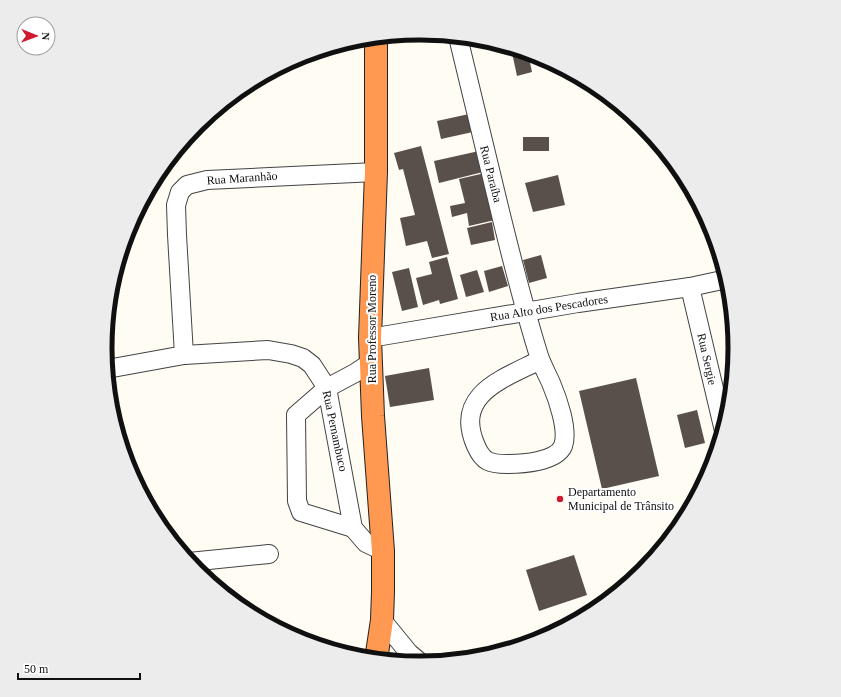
<svg xmlns="http://www.w3.org/2000/svg" width="841" height="697" font-family="'Times New Roman',serif">
  <style>
    .building { fill: #5a504b }
    .lines { fill: none; stroke-linecap: round; stroke-linejoin: round }
    .minor-casing { stroke: #434343; stroke-width: 20 }
    .highway-casing { stroke: #212121; stroke-width: 24 }
    .minor { stroke: #fff; stroke-width: 18 }
    .highway { stroke: #ff9952; stroke-width: 22 }
    .poi-dot { fill: #ce1a2c; stroke: #fff; stroke-width: 1.5 }
    .labels { text-anchor: middle; stroke-width: 4; stroke-linejoin: round; paint-order: stroke }
    .street-label { font-size: 12px; fill: #101010; stroke: #fff }
    .poi-label { font-size: 12px; fill: #101010; stroke: #fff; text-anchor: start }
    .rim { fill: none; stroke: #101010; stroke-width: 5 }
  </style>
  <rect width="100%" height="100%" fill="#fffcf4"/>
  <g class="building">
    <path d="M511 48 528 53 532 72 517 76Z"/>
    <path d="M469 114 473 132 441 139 437 121Z"/>
    <rect x="523" y="137" width="26" height="14"/>
    <path d="M421 146 449 254 432 258 427 241 406 246 400 218 415 215 403 169 399 170 394 153Z"/>
    <path d="M479 151 483 172 439 183 434 161Z"/>
    <path d="M485 173 495 220 469 226 467 213 452 217 450 206 465 203 459 179Z"/>
    <path d="M558 175 565 205 533 212 525 183Z"/>
    <path d="M492 222 495 240 471 245 467 228Z"/>
    <path d="M541 255 547 278 529 283 523 260Z"/>
    <path d="M447 257 458 299 440 304 439 300 423 305 416 278 432 274 429 262Z"/>
    <path d="M502 266 508 286 489 292 484 271Z"/>
    <path d="M409 268 418 307 402 311 392 272Z"/>
    <path d="M477 270 484 292 466 297 460 275Z"/>
    <path d="M429 368 434 400 390 407 385 376Z"/>
    <path d="M636 378 659 476 602 489 579 391Z"/>
    <path d="M697 410 705 443 685 448 677 415Z"/>
    <path d="M574 555 587 595 539 611 526 570Z"/>
  </g>
  <g class="lines">
    <g class="minor-casing">
      <g id="minor">
        <path d="M458 37C472 95 486 153 500 211 512 260 524 308 539 356 542 365 547 374 551 383 557 397 569 430 563 446 556 462 522 464 507 464 490 464 483 462 476 446 453 394 503 379 540 360"/>
        <path d="M690 287 724 431"/>
        <path d="M370 338 578 303 690 287 727 279"/>
        <path d="M184 355 177 235 176 205 180 192 187 185 207 180 376 172"/>
        <path d="M107 369 184 355 268 350 291 354 303 358 312 365 327 388 353 528 366 543 383 551"/>
        <path d="M353 528 301 512 297 501 296 415 327 388 355 373 370 363"/>
        <path d="M189 562 269 554"/>
        <path d="M382 620 409 653 422 664"/>
      </g>
    </g>
    <g class="highway-casing">
      <path id="highway" d="M376 660 382 620 383 592V551L373 416 370 338 376 172V37"/>
    </g>
    <use href="#minor" class="minor"/>
    <use href="#highway" class="highway"/>
  </g>
  <circle class="poi-dot" cx="560" cy="499" r="4"/>
  <g class="labels">
    <g class="street-label">
      <text transform="translate(491 174) rotate(76)" y="4">Rua Paraíba</text>
      <text transform="translate(242 178) rotate(-4)" y="4">Rua Maranhão</text>
      <text transform="translate(549 308) rotate(-9)" y="4">Rua Alto dos Pescadores</text>
      <text transform="translate(372 329) rotate(-90)" y="4">Rua Professor Moreno</text>
      <text transform="translate(707 359) rotate(77)" y="4">Rua Sergie</text>
      <text transform="translate(335 431) rotate(78)" y="4">Rua Pernambuco</text>
    </g>
    <g class="poi-label">
      <text x="568" y="496">Departamento<tspan x="568" dy="14">Municipal de Trânsito</tspan></text>
    </g>
  </g>
  <path d="M0 0H841V697H0ZM112 348a308 308 0 1 1 616 0a308 308 0 1 1-616 0Z" fill="#ececec" fill-rule="evenodd"/>
  <path class="rim" d="M112 348a308 308 0 1 1 616 0a308 308 0 1 1-616 0Z"/>
  <g transform="translate(36 36) rotate(91)"><circle r="19" fill="#ffffff" stroke="#9f9f9f"/>
  <path d="M0-3L7 15L0 10L-7 15Z" fill="#ce1a2c"/>
  <text y="-6" font-size="11" font-weight="bold" text-anchor="middle" fill="#101010">N</text>
  </g>
  <path d="M18 673v6h122v-6" fill="none" stroke="#101010" stroke-width="2"/>
  <text x="24" y="673" font-size="12" fill="#101010" stroke="#ffffff" stroke-width="3" paint-order="stroke">50 m</text>
</svg>
